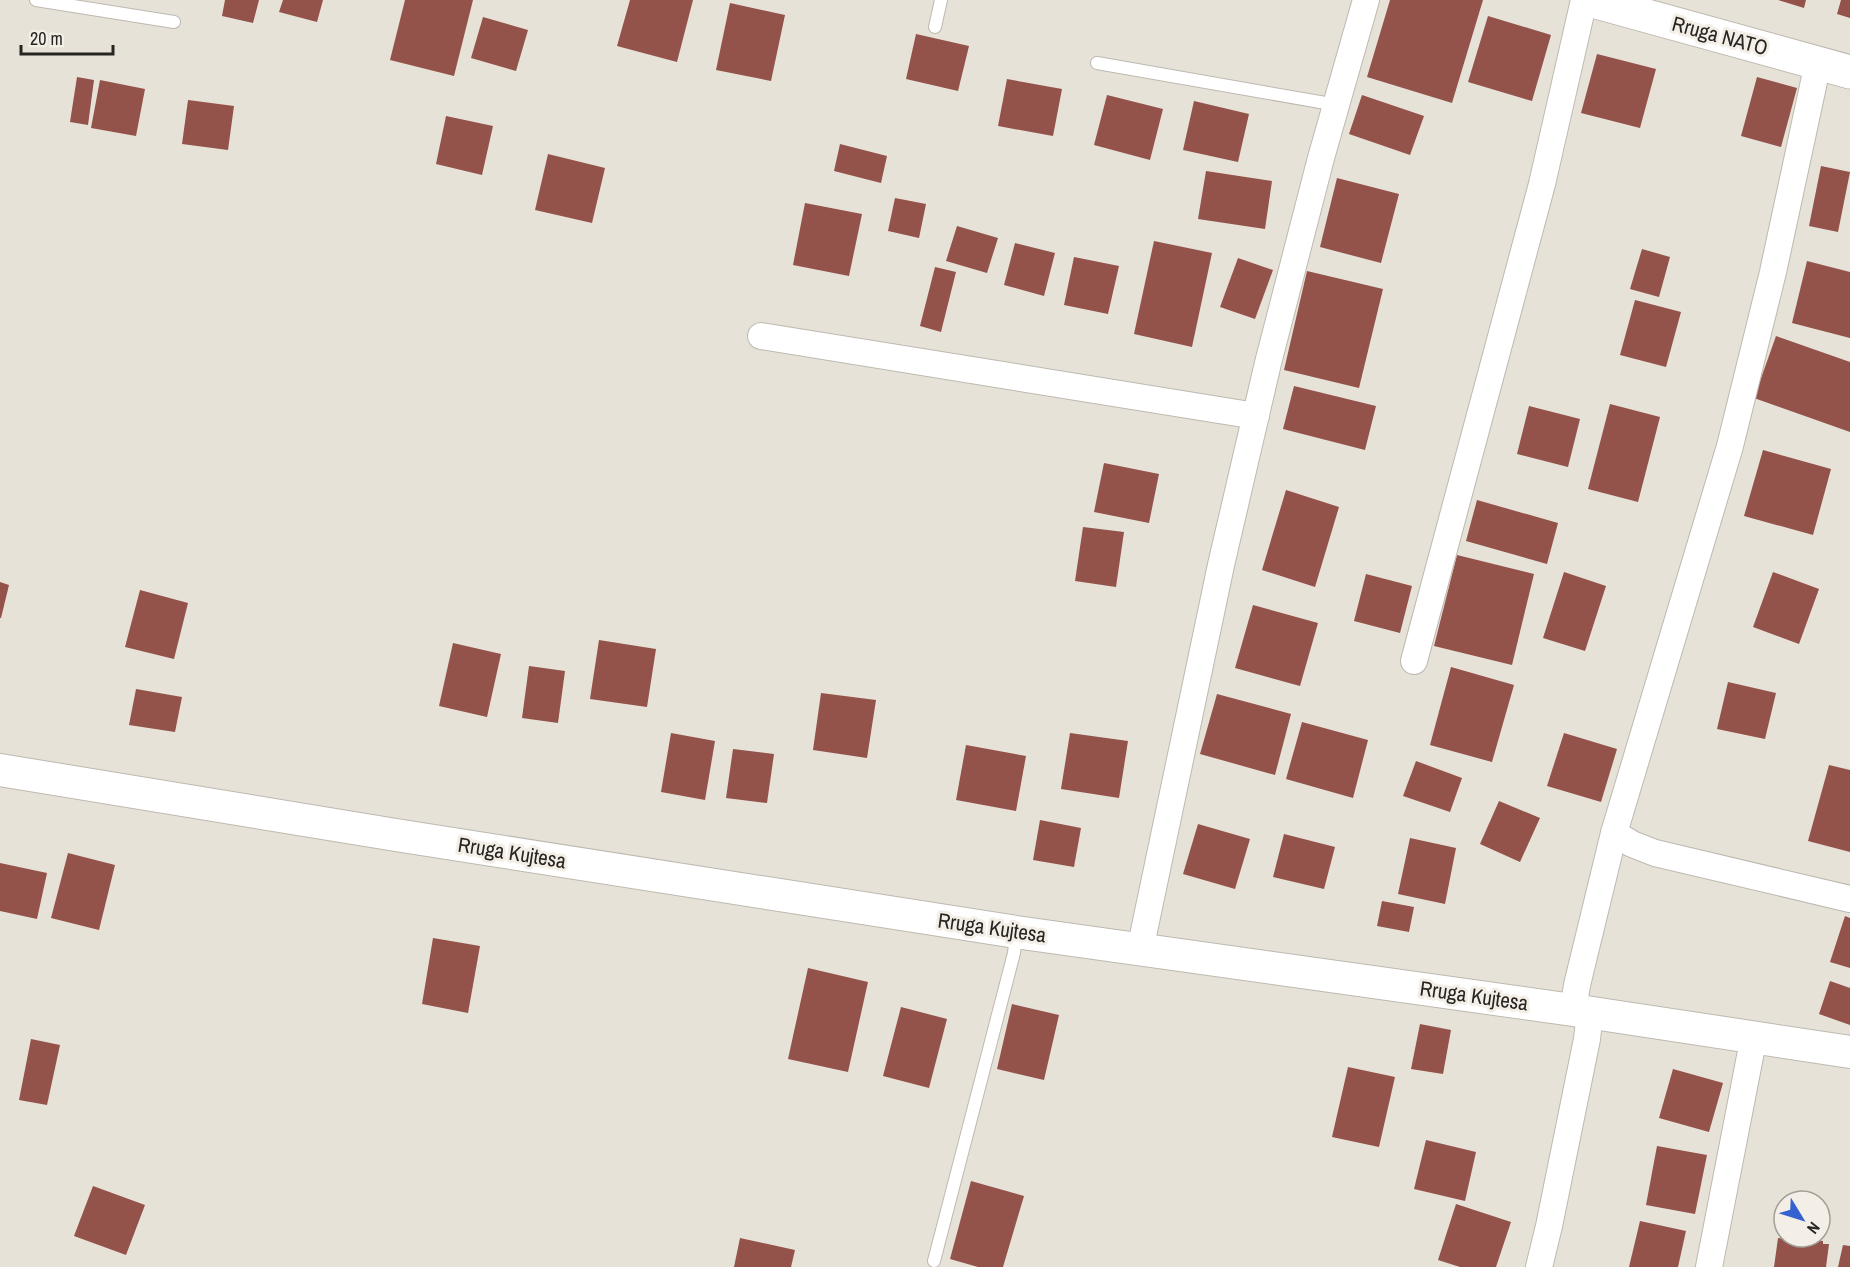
<svg xmlns="http://www.w3.org/2000/svg" width="1850" height="1267" font-family="'Archivo Narrow',sans-serif">
  <style>
    .building { fill: #93524a }
    .lines { fill: none; stroke-linecap: round; stroke-linejoin: round }
    .service-casing { stroke: #beb9b0; stroke-width: 14 }
    .minor-casing { stroke: #beb9b0; stroke-width: 28 }
    .tertiary-casing { stroke: #beb9b0; stroke-width: 34 }
    .secondary-casing { stroke: #beb9b0; stroke-width: 35 }
    .service { stroke: #fff; stroke-width: 12 }
    .minor { stroke: #fff; stroke-width: 26 }
    .tertiary { stroke: #fff; stroke-width: 32 }
    .secondary { stroke: #fff; stroke-width: 33 }
    .labels { text-anchor: middle; stroke-width: 6; stroke-linejoin: round; paint-order: stroke }
    .street-label { font-size: 21px; fill: #272522; stroke: #f4efe6 }
  </style>
  <rect width="100%" height="100%" fill="#e7e2d8"/>
  <g class="building">
    <path d="M225 0H259L253 23 222 16Z"/>
    <path d="M283 0H323L317 22 279 12Z"/>
    <path d="M405 0H473L454 76 390 60Z"/>
    <path d="M630 0H693L677 62 617 46Z"/>
    <path d="M1390 0H1483L1452 103 1367 77Z"/>
    <path d="M1778 0H1806L1804 8Z"/>
    <path d="M1841 0H1850V18L1837 14Z"/>
    <path d="M730 3 785 15 771 81 716 70Z"/>
    <path d="M1488 16 1551 35 1532 101 1468 82Z"/>
    <path d="M483 17 528 30 516 71 471 58Z"/>
    <path d="M916 34 969 46 958 91 906 79Z"/>
    <path d="M1597 54 1656 69 1640 128 1581 113Z"/>
    <path d="M77 77 94 80 88 125 70 122Z"/>
    <path d="M1757 77 1797 88 1781 147 1741 136Z"/>
    <path d="M1007 79 1062 89 1053 136 998 126Z"/>
    <path d="M100 80 145 89 136 136 91 128Z"/>
    <path d="M1107 95 1163 109 1150 160 1094 145Z"/>
    <path d="M1362 95 1424 116 1410 155 1349 134Z"/>
    <path d="M188 100 234 106 228 150 182 144Z"/>
    <path d="M1194 101 1249 114 1238 162 1183 150Z"/>
    <path d="M446 116 493 126 482 175 436 164Z"/>
    <path d="M840 144 887 156 881 183 834 171Z"/>
    <path d="M548 154 605 168 592 223 535 210Z"/>
    <path d="M1821 166 1850 172 1838 232 1809 226Z"/>
    <path d="M1206 171 1272 181 1265 229 1198 219Z"/>
    <path d="M1337 178 1399 194 1381 263 1320 247Z"/>
    <path d="M895 198 926 204 919 238 888 231Z"/>
    <path d="M805 203 862 214 849 276 793 265Z"/>
    <path d="M957 226 998 238 987 273 946 261Z"/>
    <path d="M1154 241 1212 253 1192 347 1134 334Z"/>
    <path d="M1015 243 1055 253 1044 296 1004 285Z"/>
    <path d="M1642 249 1670 257 1659 297 1630 289Z"/>
    <path d="M1074 257 1119 266 1108 314 1064 305Z"/>
    <path d="M1238 258 1273 270 1255 319 1220 307Z"/>
    <path d="M1807 261 1850 272V338L1792 323Z"/>
    <path d="M935 267 956 272 941 332 920 326Z"/>
    <path d="M1307 271 1383 289 1359 388 1284 370Z"/>
    <path d="M1635 300 1681 312 1666 367 1620 355Z"/>
    <path d="M1776 336 1850 362V432L1754 398Z"/>
    <path d="M1294 386 1376 406 1365 450 1283 429Z"/>
    <path d="M1610 404 1660 417 1638 502 1588 489Z"/>
    <path d="M1529 406 1580 419 1568 467 1517 454Z"/>
    <path d="M1763 450 1831 469 1813 535 1744 516Z"/>
    <path d="M1104 463 1159 474 1149 523 1094 512Z"/>
    <path d="M1286 490 1339 507 1315 587 1262 570Z"/>
    <path d="M1477 500 1558 523 1547 564 1466 541Z"/>
    <path d="M1083 527 1124 532 1116 587 1075 581Z"/>
    <path d="M1457 555 1534 574 1512 665 1434 646Z"/>
    <path d="M1564 572 1606 586 1585 651 1543 638Z"/>
    <path d="M1773 572 1819 589 1799 644 1753 627Z"/>
    <path d="M1366 574 1412 586 1400 633 1354 621Z"/>
    <path d="M0 582 9 585 1 618H0Z"/>
    <path d="M140 590 188 603 174 659 125 647Z"/>
    <path d="M1253 605 1318 623 1300 686 1235 668Z"/>
    <path d="M599 640 656 649 647 707 590 699Z"/>
    <path d="M453 643 501 654 487 717 439 706Z"/>
    <path d="M529 666 565 671 558 723 522 718Z"/>
    <path d="M1451 667 1514 685 1492 762 1430 745Z"/>
    <path d="M1728 682 1776 693 1765 739 1717 729Z"/>
    <path d="M136 689 182 697 175 732 129 725Z"/>
    <path d="M821 693 876 700 867 758 813 750Z"/>
    <path d="M1217 694 1291 714 1275 775 1200 754Z"/>
    <path d="M1302 722 1368 740 1353 798 1286 779Z"/>
    <path d="M671 733 715 741 705 800 661 792Z"/>
    <path d="M1070 733 1128 741 1119 798 1061 789Z"/>
    <path d="M1564 733 1617 749 1601 802 1547 786Z"/>
    <path d="M966 745 1026 756 1016 811 956 800Z"/>
    <path d="M733 749 774 754 767 803 726 798Z"/>
    <path d="M1416 761 1462 778 1450 812 1403 796Z"/>
    <path d="M1829 765 1850 770V852L1808 841Z"/>
    <path d="M1499 801 1540 818 1520 862 1480 844Z"/>
    <path d="M1040 820 1081 828 1074 867 1033 860Z"/>
    <path d="M1198 824 1250 839 1235 889 1183 874Z"/>
    <path d="M1284 834 1335 847 1324 889 1273 877Z"/>
    <path d="M1410 838 1456 848 1445 904 1398 894Z"/>
    <path d="M68 853 115 865 99 930 51 918Z"/>
    <path d="M0 863 47 873 37 919 0 911Z"/>
    <path d="M1382 901 1414 907 1409 932 1377 926Z"/>
    <path d="M1845 916 1850 918V968L1830 962Z"/>
    <path d="M433 938 480 946 468 1013 422 1004Z"/>
    <path d="M808 968 868 982 848 1072 788 1059Z"/>
    <path d="M1830 981 1850 988V1025L1819 1014Z"/>
    <path d="M1012 1004 1059 1015 1044 1080 997 1069Z"/>
    <path d="M901 1007 947 1019 929 1088 883 1076Z"/>
    <path d="M1420 1024 1451 1030 1443 1074 1411 1069Z"/>
    <path d="M31 1039 60 1045 47 1105 19 1100Z"/>
    <path d="M1348 1067 1395 1077 1379 1147 1332 1137Z"/>
    <path d="M1673 1069 1723 1083 1709 1132 1659 1118Z"/>
    <path d="M1426 1140 1476 1152 1465 1201 1414 1189Z"/>
    <path d="M1657 1146 1707 1155 1695 1214 1646 1205Z"/>
    <path d="M971 1181 1024 1196 1003 1267H978L950 1259Z"/>
    <path d="M93 1186 145 1205 126 1255 74 1236Z"/>
    <path d="M1456 1204 1511 1222 1496 1267H1460L1438 1260Z"/>
    <path d="M1640 1221 1686 1231 1678 1267H1629Z"/>
    <path d="M740 1238 795 1250 791 1267H734Z"/>
    <path d="M1778 1238 1812 1242V1239L1823 1241V1244H1829L1826 1267H1774Z"/>
    <path d="M1843 1245 1850 1246V1267H1838Z"/>
  </g>
  <g class="lines">
    <g class="service-casing">
      <g id="service">
        <path d="M36 0 174 22"/>
        <path d="M935 27 941 0"/>
        <path d="M1097 63 1337 105"/>
        <path d="M934 1261 1014 953 1016 934"/>
      </g>
    </g>
    <g class="minor-casing">
      <g id="minor">
        <path d="M1818 63 1773 272 1730 446 1614 833 1632 844 1655 853 1850 899"/>
        <path d="M761 336 1256 416"/>
        <path d="M1414 661 1542 184 1584 0"/>
        <path d="M1140 950 1221 565 1268 363 1321 158 1366 0"/>
        <path d="M1573 1010 1577 985 1614 833"/>
        <path d="M1539 1267 1549 1226 1587 1039 1590 1012"/>
        <path d="M1709 1267 1754 1036"/>
      </g>
    </g>
    <g class="tertiary-casing">
      <path id="tertiary" d="M0 770 402 836 1016 932 1573 1010 1850 1052"/>
    </g>
    <g class="secondary-casing">
      <path id="secondary" d="M1589 0 1850 72"/>
    </g>
    <use href="#service" class="service"/>
    <use href="#minor" class="minor"/>
    <use href="#tertiary" class="tertiary"/>
    <use href="#secondary" class="secondary"/>
  </g>
  <g class="labels">
    <g class="street-label">
      <text transform="translate(1720 36) rotate(15)" y="7">Rruga NATO</text>
      <text transform="translate(512 853) rotate(9)" y="7">Rruga Kujtesa</text>
      <text transform="translate(992 928) rotate(8)" y="7">Rruga Kujtesa</text>
      <text transform="translate(1474 996) rotate(8)" y="7">Rruga Kujtesa</text>
    </g>
  </g>
  <g transform="translate(1802 1219) rotate(128)"><circle r="28" fill="#f4efe6" stroke="#a29e98" stroke-width="1.5"/>
  <path d="M0-4.5L10 22L0 15L-10 22Z" fill="#3561d1"/>
  <text y="-9" font-size="16" font-weight="bold" text-anchor="middle" fill="#272522">N</text>
  </g>
  <path d="M21 45v9h92v-9" fill="none" stroke="#272522" stroke-width="3"/>
  <text x="30" y="45" font-size="18" fill="#272522" stroke="#f4efe6" stroke-width="4.5" paint-order="stroke">20 m</text>
</svg>
